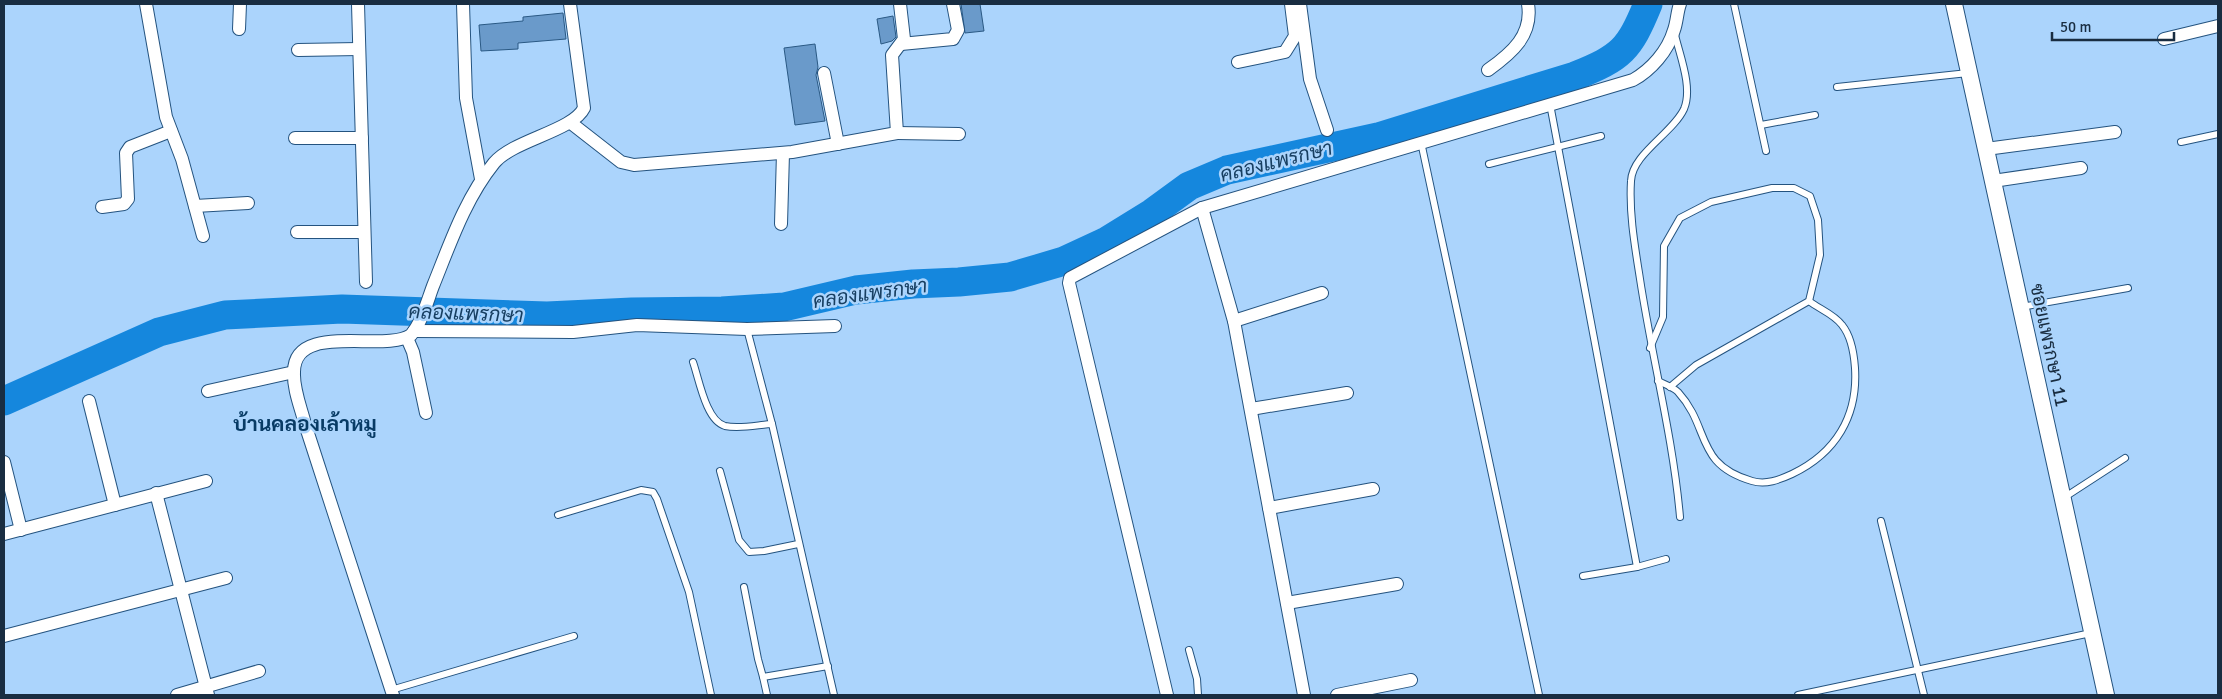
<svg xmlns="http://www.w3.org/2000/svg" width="2222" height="699" font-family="Signika,Sarabun,sans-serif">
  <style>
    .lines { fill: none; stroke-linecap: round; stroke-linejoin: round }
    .river { stroke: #1587dd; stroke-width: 29 }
    .building { fill: #6a9aca; stroke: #2a5984 }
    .service-casing { stroke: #24537f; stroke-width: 8 }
    .minor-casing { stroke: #24537f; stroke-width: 14 }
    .tertiary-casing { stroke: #24537f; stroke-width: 18 }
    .service { stroke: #fff; stroke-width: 6 }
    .minor { stroke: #fff; stroke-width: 12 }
    .tertiary { stroke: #fff; stroke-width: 16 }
    .labels { text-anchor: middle; stroke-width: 5; stroke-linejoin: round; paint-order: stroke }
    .street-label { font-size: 19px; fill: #192d41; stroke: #abd4fc }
    .water-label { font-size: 20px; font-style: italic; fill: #173f62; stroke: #abd4fc }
    .quarter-label { font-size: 21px; font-weight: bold; fill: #083b65; stroke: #abd4fc }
  </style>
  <rect width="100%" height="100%" fill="#abd4fc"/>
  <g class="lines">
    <path class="river" d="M4 401 159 332 225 315 342 309 547 316 632 312 722 311 784 307 856 290 913 284 959 282 1010 277 1064 261 1105 242 1152 213 1189 186 1227 170 1378 137 1575 76C1622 57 1629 50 1648 4"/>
  </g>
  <g class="building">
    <path d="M961 4H980L984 31 965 33Z"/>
    <path d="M563 13 566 39 518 43V49L481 51 479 25 523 21V17Z"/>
    <path d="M893 16 896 37 892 41 881 44 877 19Z"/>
    <path d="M815 44 818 67 816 75 825 121 795 125 784 48Z"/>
  </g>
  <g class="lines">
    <g class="service-casing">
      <g id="service">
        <path d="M1734 4 1766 151"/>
        <path d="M1675 35C1680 56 1693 88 1684 109 1673 133 1632 154 1631 181 1629 214 1635 247 1640 279 1652 358 1673 437 1680 517"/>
        <path d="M1837 87 1968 73"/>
        <path d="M1550 104 1637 567"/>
        <path d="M1761 125 1815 115"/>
        <path d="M1421 142 1539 695"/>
        <path d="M2181 142 2218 134"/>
        <path d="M1489 164 1601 136"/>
        <path d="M2021 307 2128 288"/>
        <path d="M747 329 772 424 834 695"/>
        <path d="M1650 348 1663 317 1664 246 1680 218 1711 202 1772 188H1794L1810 196 1818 220 1820 255 1809 301 1696 365 1670 387"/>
        <path d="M693 362C699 379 706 421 725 426 740 429 757 425 772 424"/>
        <path d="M1658 381C1664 384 1673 387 1678 392 1711 428 1694 464 1752 481 1766 485 1779 480 1792 474 1836 453 1858 416 1855 368 1854 354 1851 336 1842 325 1834 314 1819 309 1809 301"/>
        <path d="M720 471 739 540 749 552 764 551 798 544"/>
        <path d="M2065 497 2125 458"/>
        <path d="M558 515 641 490 653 492 657 499 689 592 711 695"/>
        <path d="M1881 521 1924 695"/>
        <path d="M1583 576 1637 567 1666 559"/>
        <path d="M744 587 758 659 763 677 828 666"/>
        <path d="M1189 650 1197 679 1198 695"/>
        <path d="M763 677 767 695"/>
        <path d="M391 690 574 636"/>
        <path d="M1798 695 2091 633"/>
      </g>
    </g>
    <g class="minor-casing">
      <g id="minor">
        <path d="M146 4 166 117 182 159 203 236"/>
        <path d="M358 4 366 282"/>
        <path d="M463 4 466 98 481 179"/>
        <path d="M1300 4 1310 79 1327 130"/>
        <path d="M239 29 240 4"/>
        <path d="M2164 39 2218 26"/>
        <path d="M901 44 953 39 958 30 953 4"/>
        <path d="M298 50 359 49"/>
        <path d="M1238 62 1285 52 1295 36 1291 4"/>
        <path d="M1488 70C1512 53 1533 35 1528 4"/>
        <path d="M824 73 838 144"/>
        <path d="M571 123 621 162 634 165 792 152 897 133 892 55 904 39 900 4"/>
        <path d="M897 133 959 134"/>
        <path d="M295 138H362"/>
        <path d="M1986 149 2115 132"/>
        <path d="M1993 181 2081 168"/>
        <path d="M195 206 248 203"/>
        <path d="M102 207 124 204 128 199 126 153 130 147 171 131"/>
        <path d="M1202 208 1234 321 1304 695"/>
        <path d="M781 224 783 153"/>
        <path d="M297 232H364"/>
        <path d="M1234 321 1322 293"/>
        <path d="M414 331 573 332 637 325 747 329 835 326"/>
        <path d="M407 338 413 352 426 413"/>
        <path d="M208 391 294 372"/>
        <path d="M89 401 115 505"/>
        <path d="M1251 409 1347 393"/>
        <path d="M4 462 21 530"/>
        <path d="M156 493 208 695"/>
        <path d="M1269 508 1373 489"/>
        <path d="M4 534 206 481"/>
        <path d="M1287 603 1397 584"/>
        <path d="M4 636 226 578"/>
        <path d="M177 695 259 671"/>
        <path d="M393 695 305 424C301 408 293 389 294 372 294 321 384 353 411 335 422 322 427 302 433 286 450 244 465 199 494 163 513 140 573 131 584 108L570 4"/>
        <path d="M1167 695 1069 283 1070 278 1202 208 1633 80C1651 70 1668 51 1674 30 1677 22 1677 12 1680 4"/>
        <path d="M1337 695 1411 680"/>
      </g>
    </g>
    <g class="tertiary-casing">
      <path id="tertiary" d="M1954 4 2106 695"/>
    </g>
    <use href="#service" class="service"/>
    <use href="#minor" class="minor"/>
    <use href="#tertiary" class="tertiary"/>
  </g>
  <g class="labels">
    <g class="street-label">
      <text transform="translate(2050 345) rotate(78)" y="7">ซอยแพรกษา 11</text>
    </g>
    <g class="water-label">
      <text transform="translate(1276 161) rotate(-14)" y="7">คลองแพรกษา</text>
      <text transform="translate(870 293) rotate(-8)" y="7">คลองแพรกษา</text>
      <text transform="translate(466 313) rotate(2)" y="7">คลองแพรกษา</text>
    </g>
    <g class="quarter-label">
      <text x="305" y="431">บ้านคลองเล้าหมู</text>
    </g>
  </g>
  <rect width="2222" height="699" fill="none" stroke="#192d41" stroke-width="10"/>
  <path d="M2052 32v8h122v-8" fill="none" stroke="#192d41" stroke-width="2.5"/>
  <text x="2060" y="32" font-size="15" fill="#192d41" stroke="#abd4fc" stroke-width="4" paint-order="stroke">50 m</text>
</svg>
